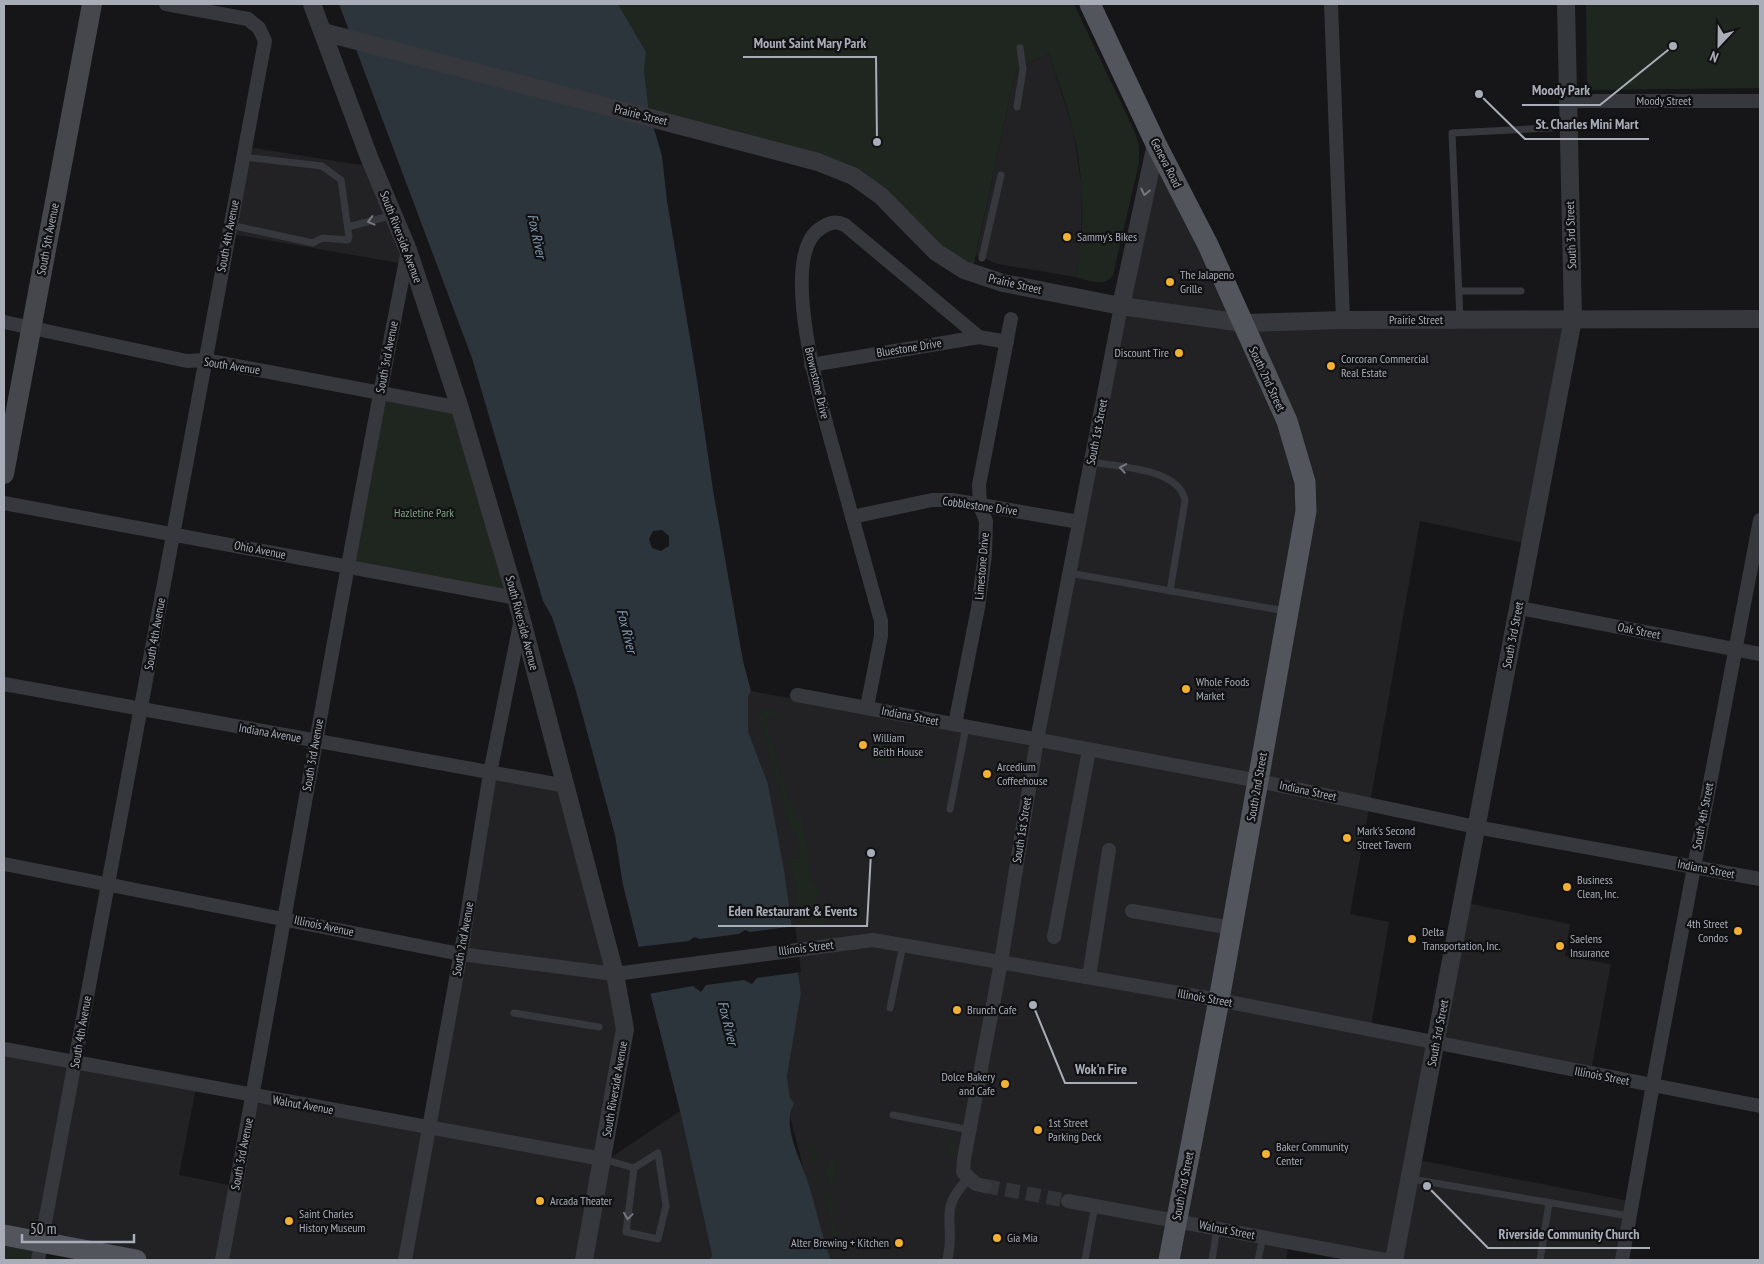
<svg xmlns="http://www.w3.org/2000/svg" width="1764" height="1264" font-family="'PT Sans Narrow',sans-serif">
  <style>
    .built { fill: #222225 }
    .green { fill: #1e261f }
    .water { fill: #2c353c; fill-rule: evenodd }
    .pier { fill: #161618 }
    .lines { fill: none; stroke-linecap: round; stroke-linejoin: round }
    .minor-tunnel { stroke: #333438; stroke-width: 14; stroke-dasharray: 14 7; stroke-linecap: butt }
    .service { stroke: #37383d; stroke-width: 7 }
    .pedestrian { stroke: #37383d; stroke-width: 10 }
    .minor { stroke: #37383d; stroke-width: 14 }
    .tertiary { stroke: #37383d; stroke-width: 18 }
    .secondary { stroke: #45474d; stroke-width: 20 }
    .primary { stroke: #53555c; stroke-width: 21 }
    .oneway { stroke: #757881 }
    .poi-dot { fill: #f2b134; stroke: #111113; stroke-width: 2 }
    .labels { text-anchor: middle; stroke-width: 4.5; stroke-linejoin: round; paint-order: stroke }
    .street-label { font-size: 12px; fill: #a8adb8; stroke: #111113 }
    .poi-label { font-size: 12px; fill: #a8adb8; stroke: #111113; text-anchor: start }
    .park-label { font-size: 12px; fill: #7fa381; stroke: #111113 }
    .water-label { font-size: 14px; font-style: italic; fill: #7f9bb3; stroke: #111113 }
    .leader { fill: none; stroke: #a8adb8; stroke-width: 2 }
    .callout-dot { fill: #a8adb8; stroke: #111113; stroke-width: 2 }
    .callout-label { font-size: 14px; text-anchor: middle; font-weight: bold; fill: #a8adb8; stroke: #111113; stroke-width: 4.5; stroke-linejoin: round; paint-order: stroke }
  </style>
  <rect width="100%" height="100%" fill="#161618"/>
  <g class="built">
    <path d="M1049 53 1073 129 1082 188 1081 248 1075 277 998 264 976 255 1016 69Z"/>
    <path d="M247 147 367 166 402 251 399 263 232 234Z"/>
    <path d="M1157 153 1237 319 1124 304Z"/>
    <path d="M1124 310 1240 326 1284 440 1302 512 1215 994 1006 958 1043 739Z"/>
    <path d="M1568 325 1528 544 1420 521 1371 798 1265 778 1310 511 1250 327Z"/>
    <path d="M751 691 1033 743 997 957 874 935 795 944 768 784 748 731V697Z"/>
    <path d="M492 776 562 788 609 971 463 952Z"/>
    <path d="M1260 784 1369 808 1350 914 1389 922 1371 1027 1223 997Z"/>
    <path d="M1466 903 1570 924 1565 956 1611 964 1591 1071 1440 1041Z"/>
    <path d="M877 943 1212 1005 1166 1260H831L816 1218 790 1116 787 1077 801 993 796 954Z"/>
    <path d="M463 960 615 974 621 1029 600 1155 433 1124Z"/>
    <path d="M1222 1004 1432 1045 1392 1259 1181 1217Z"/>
    <path d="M4 1053 71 1065 37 1237 4 1231Z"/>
    <path d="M78 1066 196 1088 179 1175 234 1186 219 1260H156L45 1239Z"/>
    <path d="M255 1099 427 1129 402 1260H225Z"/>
    <path d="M680 1111 712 1255 710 1260H408L432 1132 604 1162Z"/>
    <path d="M1418 1160 1629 1201 1619 1260H1398Z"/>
    <path d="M1179 1223 1289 1243 1286 1260H1172Z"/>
  </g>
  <g class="green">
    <path d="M618 4H1074L1134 130 1139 145V163L1113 275C1105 288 1088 280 1075 277 1086 229 1084 178 1073 130 1067 104 1057 79 1049 53L1016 69 973 268 938 246 886 192 649 112 644 71 646 52Z"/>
    <path d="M1586 4H1760V88L1587 90Z"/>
    <path d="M383 398 461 412 508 592 351 564Z"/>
    <path d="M767 708 780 715 764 719 796 818H803L812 883 819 885 814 912 831 916 827 924 802 927 800 913 795 905 796 887 790 862 798 856 799 841 784 814 783 799 759 719 761 712Z"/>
    <path d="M875 736 890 739 886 763 870 760Z"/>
    <path d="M949 1134 955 1147 956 1157 946 1153Z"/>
    <path d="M806 1143 814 1149 816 1156 814 1169 822 1191 832 1199 834 1205 832 1218 839 1240 831 1233 830 1222 832 1218 822 1191 813 1179 814 1168Z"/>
    <path d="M830 1162H838L834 1187 829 1185 825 1172Z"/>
    <path d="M4 1244 40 1249 38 1260H4Z"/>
  </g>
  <path class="water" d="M339 4H618L646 52 644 71 649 112 662 156 667 201 697 380 713 490 743 661 751 691 748 697V731L768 784 784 870 801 993 787 1077 790 1098 794 1103C781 1126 801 1160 808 1182 816 1208 821 1234 831 1260H710L712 1255 680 1111 623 885 615 835 576 691 552 617 543 601 472 358ZM662 530 669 536V546L661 551 652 548 649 539 653 531Z"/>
  <path class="pier" d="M795 926 801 972 757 978 752 984 744 980 706 985 701 992 693 986 648 994 637 947 689 941 694 937 700 939 739 934 745 930 750 932Z"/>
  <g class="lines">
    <path class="minor-tunnel" d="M985 1186 1068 1201"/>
    <g class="service">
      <path d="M1017 107 1023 69 1020 48"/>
      <path d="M230 225 313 243 322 238 348 240 349 237 341 180 322 166 243 157"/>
      <path d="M348 227 393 215"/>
      <path d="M982 258 1001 175"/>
      <path d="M1459 291H1521"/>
      <path d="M1460 320 1452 133 1568 127"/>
      <path d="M1091 462C1118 467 1180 468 1185 501L1170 591"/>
      <path d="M1069 573 1285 611"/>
      <path d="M950 809 966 727"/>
      <path d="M890 1008 903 945"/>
      <path d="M514 1013 599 1027"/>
      <path d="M893 1115 970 1130"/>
      <path d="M603 1159 634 1168 658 1153 666 1206 658 1239 626 1232 634 1168"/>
      <path d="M1411 1179 1629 1216"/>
      <path d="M1085 1260 1095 1205"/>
      <path d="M1212 1260 1217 1228"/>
      <path d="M1258 1260 1263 1237"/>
      <path d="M1540 1260 1549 1203"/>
    </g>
    <path class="pedestrian" d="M947 1260C957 1225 936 1211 968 1179"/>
    <g class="minor">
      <path d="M1331 4 1343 320"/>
      <path d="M1567 101H1760"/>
      <path d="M4 322 187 361 205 360 460 408"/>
      <path d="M811 365 979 337 1007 342"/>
      <path d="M4 503 516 598"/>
      <path d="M852 517 932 500H952L1079 522"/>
      <path d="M1519 608 1760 654"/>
      <path d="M4 684 566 786"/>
      <path d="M797 695 1254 780 1476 827 1760 879"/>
      <path d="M867 707 881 636V621C868 575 856 530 843 484 831 439 772 257 821 228 830 222 836 221 845 225L979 337"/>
      <path d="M955 724 978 608 985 554 986 521 980 506 979 485 1011 319"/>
      <path d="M4 864 460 954 615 974 873 940 1219 1000 1760 1106"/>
      <path d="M1132 911 1232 928"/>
      <path d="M1054 937 1089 750"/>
      <path d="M1089 977 1109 850"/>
      <path d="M4 1049 602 1159"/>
      <path d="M985 1186 976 1184 963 1172 964 1159 1001 962 1037 740 1121 306"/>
      <path d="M1068 1201 1385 1260"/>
      <path d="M38 1260 265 41 259 28 248 19 166 4"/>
      <path d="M222 1260C285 924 341 586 408 250"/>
      <path d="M405 1260 464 935 490 773 521 619"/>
      <path d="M1622 1260 1656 1067 1760 520"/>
    </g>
    <g class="tertiary">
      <path d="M312 4 369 157 408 250 460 408 516 598 615 974 625 1029 584 1260"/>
      <path d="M323 32 818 162 853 176 881 196 936 252 964 270 1003 283 1121 306 1243 323 1343 320 1760 319"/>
      <path d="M1121 306 1156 144"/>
      <path d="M1394 1260 1573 319 1566 4"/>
    </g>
    <path class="secondary" d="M4 474 92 4"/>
    <g class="primary">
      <path d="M1090 4 1156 144 1208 245 1287 421 1305 482 1306 511 1219 1000 1169 1260"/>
      <path d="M4 1235 136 1260"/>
    </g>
  </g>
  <defs><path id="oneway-chevron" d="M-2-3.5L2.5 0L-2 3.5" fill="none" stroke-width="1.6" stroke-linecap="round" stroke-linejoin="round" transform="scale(1.25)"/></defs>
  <g class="oneway">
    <use href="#oneway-chevron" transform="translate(1145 192) rotate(102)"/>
    <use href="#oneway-chevron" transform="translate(371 221) rotate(165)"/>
    <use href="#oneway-chevron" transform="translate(1123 468) rotate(-170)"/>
    <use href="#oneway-chevron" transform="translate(628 1216) rotate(98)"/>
  </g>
  <g class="poi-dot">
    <circle cx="1067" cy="237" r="5"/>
    <circle cx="1170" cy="282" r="5"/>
    <circle cx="1179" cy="353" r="5"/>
    <circle cx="1331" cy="366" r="5"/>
    <circle cx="1186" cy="689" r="5"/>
    <circle cx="863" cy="745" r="5"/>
    <circle cx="987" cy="774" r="5"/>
    <circle cx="1347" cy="838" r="5"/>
    <circle cx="1567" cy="887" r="5"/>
    <circle cx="1738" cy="931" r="5"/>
    <circle cx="1412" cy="939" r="5"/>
    <circle cx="1560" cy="946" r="5"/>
    <circle cx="957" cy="1010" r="5"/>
    <circle cx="1005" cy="1084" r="5"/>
    <circle cx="1038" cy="1130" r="5"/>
    <circle cx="1266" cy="1154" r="5"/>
    <circle cx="540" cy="1201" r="5"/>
    <circle cx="289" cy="1221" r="5"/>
    <circle cx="997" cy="1238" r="5"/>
    <circle cx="899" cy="1243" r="5"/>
  </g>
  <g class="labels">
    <g class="street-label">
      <text x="1664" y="105">Moody Street</text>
      <text transform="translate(641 115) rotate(14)" y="4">Prairie Street</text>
      <text transform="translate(1166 163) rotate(63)" y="4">Geneva Road</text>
      <text transform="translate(1571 235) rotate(-92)" y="4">South 3rd Street</text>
      <text transform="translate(228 236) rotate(-79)" y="4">South 4th Avenue</text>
      <text transform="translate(401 237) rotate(69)" y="4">South Riverside Avenue</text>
      <text transform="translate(48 239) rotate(-79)" y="4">South 5th Avenue</text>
      <text transform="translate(1015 284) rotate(13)" y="4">Prairie Street</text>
      <text x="1416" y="324">Prairie Street</text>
      <text transform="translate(909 348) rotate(-9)" y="4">Bluestone Drive</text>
      <text transform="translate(387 357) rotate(-79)" y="4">South 3rd Avenue</text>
      <text transform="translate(232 366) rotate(9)" y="4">South Avenue</text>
      <text transform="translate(1267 379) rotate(65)" y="4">South 2nd Street</text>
      <text transform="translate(817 383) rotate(77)" y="4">Brownstone Drive</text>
      <text transform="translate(1097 432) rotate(-79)" y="4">South 1st Street</text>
      <text transform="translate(980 506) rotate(8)" y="4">Cobblestone Drive</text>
      <text transform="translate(260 550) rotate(11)" y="4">Ohio Avenue</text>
      <text transform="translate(982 566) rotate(-85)" y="4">Limestone Drive</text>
      <text transform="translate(522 623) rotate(75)" y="4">South Riverside Avenue</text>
      <text transform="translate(1639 631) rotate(11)" y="4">Oak Street</text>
      <text transform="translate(155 634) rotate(-80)" y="4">South 4th Avenue</text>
      <text transform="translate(1513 635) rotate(-79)" y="4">South 3rd Street</text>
      <text transform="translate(910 716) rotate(11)" y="4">Indiana Street</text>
      <text transform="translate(270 733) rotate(10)" y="4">Indiana Avenue</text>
      <text transform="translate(313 755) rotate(-80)" y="4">South 3rd Avenue</text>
      <text transform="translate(1257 787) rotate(-80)" y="4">South 2nd Street</text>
      <text transform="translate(1308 791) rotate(12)" y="4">Indiana Street</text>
      <text transform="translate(1703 816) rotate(-79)" y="4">South 4th Street</text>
      <text transform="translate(1022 830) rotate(-81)" y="4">South 1st Street</text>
      <text transform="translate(1706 869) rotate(11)" y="4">Indiana Street</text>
      <text transform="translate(324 926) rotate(12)" y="4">Illinois Avenue</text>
      <text transform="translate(463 939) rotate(-80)" y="4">South 2nd Avenue</text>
      <text transform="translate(806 948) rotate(-7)" y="4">Illinois Street</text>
      <text transform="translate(1205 998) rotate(10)" y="4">Illinois Street</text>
      <text transform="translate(81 1032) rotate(-80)" y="4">South 4th Avenue</text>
      <text transform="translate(1438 1033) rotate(-79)" y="4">South 3rd Street</text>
      <text transform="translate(1602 1076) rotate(11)" y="4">Illinois Street</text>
      <text transform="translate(615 1089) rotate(-80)" y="4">South Riverside Avenue</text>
      <text transform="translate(303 1105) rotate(10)" y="4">Walnut Avenue</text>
      <text transform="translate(242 1154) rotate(-79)" y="4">South 3rd Avenue</text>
      <text transform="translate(1183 1186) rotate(-79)" y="4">South 2nd Street</text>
      <text transform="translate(1227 1230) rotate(11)" y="4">Walnut Street</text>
    </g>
    <g class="poi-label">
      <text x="1077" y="241">Sammy's Bikes</text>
      <text x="1180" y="279">The Jalapeno<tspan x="1180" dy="14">Grille</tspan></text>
      <text x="1169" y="357" text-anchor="end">Discount Tire</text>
      <text x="1341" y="363">Corcoran Commercial<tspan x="1341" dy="14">Real Estate</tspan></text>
      <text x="1196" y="686">Whole Foods<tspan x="1196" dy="14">Market</tspan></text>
      <text x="873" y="742">William<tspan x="873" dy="14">Beith House</tspan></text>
      <text x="997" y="771">Arcedium<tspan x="997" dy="14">Coffeehouse</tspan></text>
      <text x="1357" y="835">Mark's Second<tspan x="1357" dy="14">Street Tavern</tspan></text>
      <text x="1577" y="884">Business<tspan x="1577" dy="14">Clean, Inc.</tspan></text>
      <text x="1728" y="928" text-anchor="end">4th Street<tspan x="1728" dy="14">Condos</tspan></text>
      <text x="1422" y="936">Delta<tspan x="1422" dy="14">Transportation, Inc.</tspan></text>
      <text x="1570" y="943">Saelens<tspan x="1570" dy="14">Insurance</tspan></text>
      <text x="967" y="1014">Brunch Cafe</text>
      <text x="995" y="1081" text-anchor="end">Dolce Bakery<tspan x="995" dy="14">and Cafe</tspan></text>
      <text x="1048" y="1127">1st Street<tspan x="1048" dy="14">Parking Deck</tspan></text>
      <text x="1276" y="1151">Baker Community<tspan x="1276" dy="14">Center</tspan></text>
      <text x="550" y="1205">Arcada Theater</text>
      <text x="299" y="1218">Saint Charles<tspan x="299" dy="14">History Museum</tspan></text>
      <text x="1007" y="1242">Gia Mia</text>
      <text x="889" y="1247" text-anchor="end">Alter Brewing + Kitchen</text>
    </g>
    <g class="park-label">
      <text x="424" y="517">Hazletine Park</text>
    </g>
    <g class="water-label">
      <text transform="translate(537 236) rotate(78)" y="5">Fox River</text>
      <text transform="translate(627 631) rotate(76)" y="5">Fox River</text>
      <text transform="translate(728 1023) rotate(76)" y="5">Fox River</text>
    </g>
  </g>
  <path class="leader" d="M877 142L876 57H743M1673 46L1600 105H1522M1479 94L1525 139H1649M871 853L867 926H718M1033 1005L1065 1083H1137M1427 1186L1488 1248H1650"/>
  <g class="callout-dot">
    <circle cx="877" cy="142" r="5"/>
    <circle cx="1673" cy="46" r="5"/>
    <circle cx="1479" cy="94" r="5"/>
    <circle cx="871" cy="853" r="5"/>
    <circle cx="1033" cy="1005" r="5"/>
    <circle cx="1427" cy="1186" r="5"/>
  </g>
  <g class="callout-label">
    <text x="810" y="48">Mount Saint Mary Park</text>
    <text x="1561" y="95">Moody Park</text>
    <text x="1587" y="129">St. Charles Mini Mart</text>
    <text x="793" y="916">Eden Restaurant &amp; Events</text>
    <text x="1101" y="1074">Wok'n Fire</text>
    <text x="1569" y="1239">Riverside Community Church</text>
  </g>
  <rect width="1764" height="1264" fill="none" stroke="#a8adb8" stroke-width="10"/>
  <g transform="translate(1719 45) rotate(202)" stroke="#111113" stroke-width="4" paint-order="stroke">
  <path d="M0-4L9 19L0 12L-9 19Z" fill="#a8adb8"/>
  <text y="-8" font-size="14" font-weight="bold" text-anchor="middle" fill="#a8adb8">N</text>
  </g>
  <path d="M22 1234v8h112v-8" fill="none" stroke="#a8adb8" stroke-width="2.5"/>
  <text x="30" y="1234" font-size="15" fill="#a8adb8" stroke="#111113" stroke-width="4" paint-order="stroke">50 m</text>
</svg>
